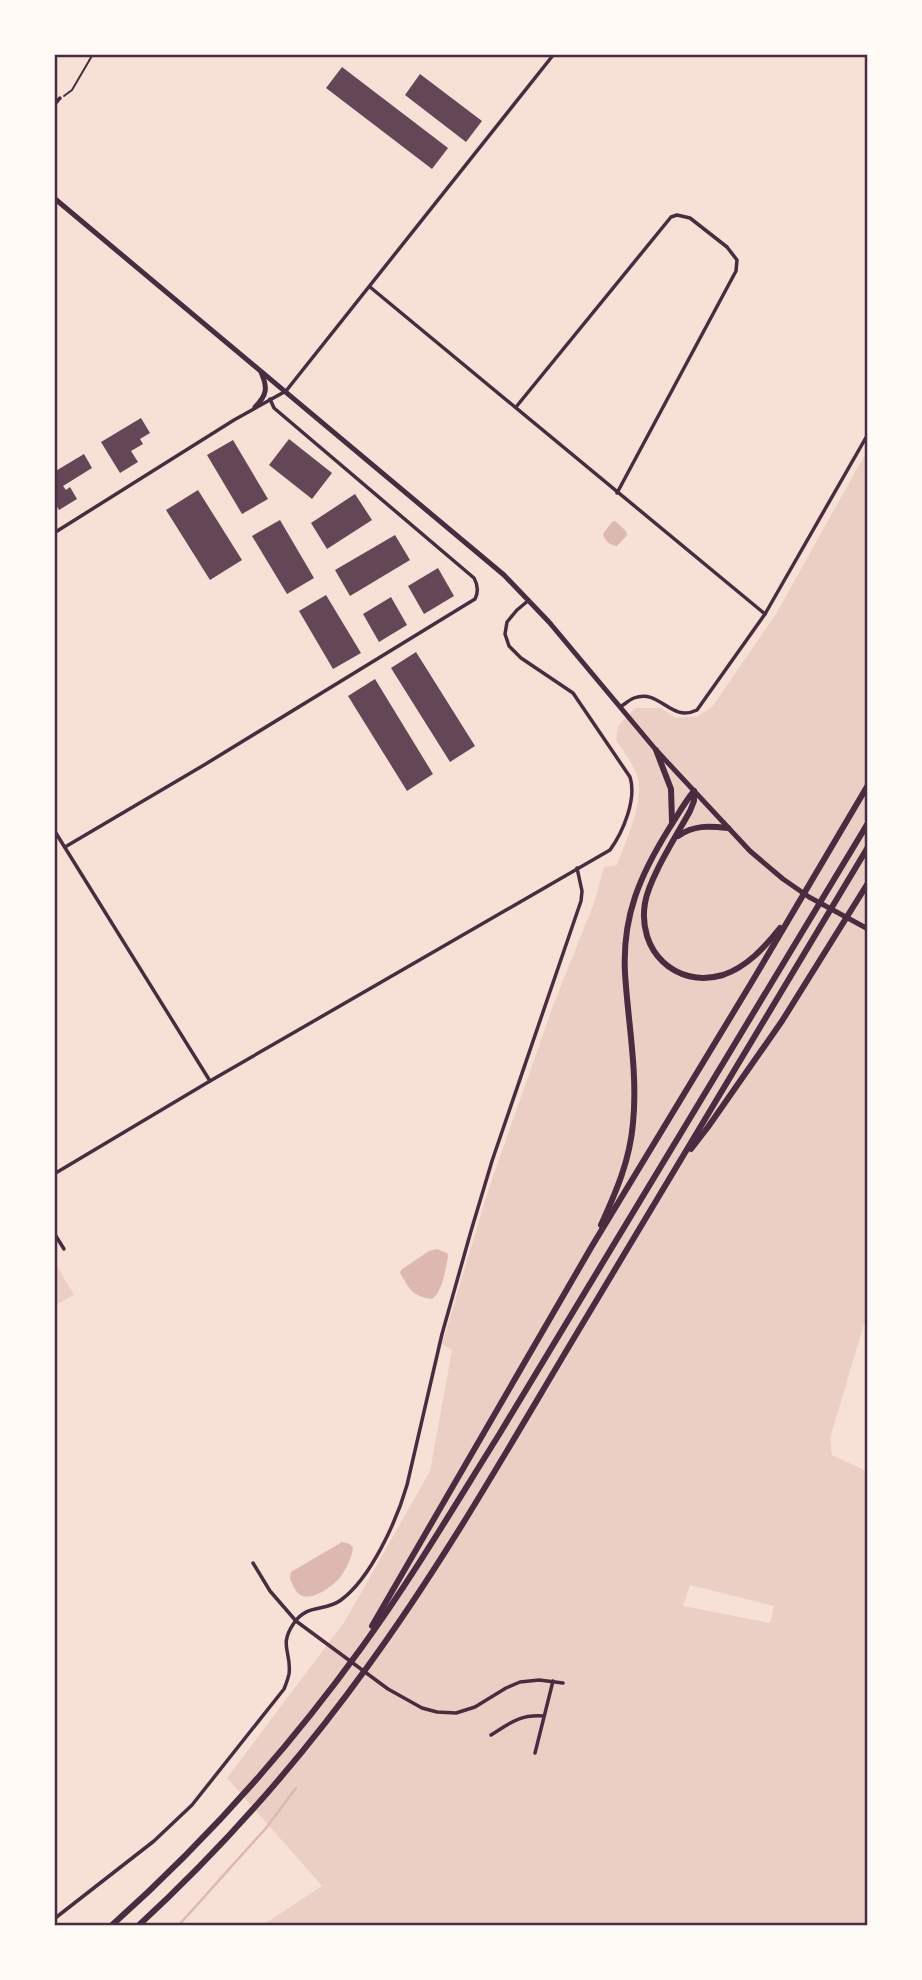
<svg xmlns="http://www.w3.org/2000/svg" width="922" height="1980" font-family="Rubik,sans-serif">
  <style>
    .green { fill: #ebcfc5; fill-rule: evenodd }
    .water { fill: #dcb8b0 }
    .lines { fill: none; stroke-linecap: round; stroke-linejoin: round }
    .stream { stroke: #dcb8b0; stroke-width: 2.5 }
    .building { fill: #644757 }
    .path { stroke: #4a2c40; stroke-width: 2 }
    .minor { stroke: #4a2c40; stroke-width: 3.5 }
    .secondary { stroke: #4a2c40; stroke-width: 5 }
    .trunk { stroke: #4a2c40; stroke-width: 6 }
    .neatline { fill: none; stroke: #4a2c40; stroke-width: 2.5 }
  </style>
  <rect width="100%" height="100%" fill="#f7e1d7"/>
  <g class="green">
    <path d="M868 449V1311L830 1438 832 1455 868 1472V1926H261L322 1886 227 1778 345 1621 430 1471 452 1350 442 1344 488 1191 554 1003 594 903 604 867 617 865C625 843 644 802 638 779 634 764 624 752 616 740L618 726 635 708H661L676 718 698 716 712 707 776 614ZM690 1585 774 1606 770 1623 683 1606Z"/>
    <path d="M54 1261 74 1295 54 1306Z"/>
  </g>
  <g class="water">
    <path d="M615 521 626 531 627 535 617 546C609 545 605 541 603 534L612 522Z"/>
    <path d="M437 1249 447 1253 448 1256C446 1268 442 1293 432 1299 411 1296 410 1289 400 1273L401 1270 429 1251Z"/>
    <path d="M342 1542 350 1544 353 1548C352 1558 345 1571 339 1579 331 1587 310 1603 299 1594 295 1591 292 1583 290 1579L291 1572Z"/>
  </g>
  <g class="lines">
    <path class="stream" d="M178 1926 266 1828 296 1788"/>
  </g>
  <g class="building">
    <path d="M342 67 448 148 432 169 326 88Z"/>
    <path d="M420 74 482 121 466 142 405 95Z"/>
    <path d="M141 418 150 433 140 439 143 444 131 451 138 462 120 473 101 442Z"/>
    <path d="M289 439 332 473 312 499 269 465Z"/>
    <path d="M233 440 268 499 242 514 207 455Z"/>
    <path d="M84 454 92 468 63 486 66 490 70 487 77 499 59 510 54 501V496L57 494 54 489V472Z"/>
    <path d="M198 490 242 560 210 580 166 510Z"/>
    <path d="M355 494 372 520 327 549 311 523Z"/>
    <path d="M280 520 314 578 287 594 252 536Z"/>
    <path d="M395 535 410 560 350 596 335 570Z"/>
    <path d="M438 568 454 596 424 614 408 586Z"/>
    <path d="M326 595 361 653 333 669 299 611Z"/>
    <path d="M391 597 407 625 379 642 363 614Z"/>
    <path d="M416 652 475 746 450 762 391 668Z"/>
    <path d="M375 679 433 774 407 791 348 696Z"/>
  </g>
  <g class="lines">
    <path class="path" d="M64 96 72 90 93 54"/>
    <g class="minor">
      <path d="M54 105 60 98"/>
      <path d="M370 287 765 614"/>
      <path d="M516 407 671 217 677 215 690 218 727 247 737 260 736 271 617 493"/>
      <path d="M54 533 234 420 286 391 554 54"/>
      <path d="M620 707C625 704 629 700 634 698 660 688 670 723 697 710L765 614 868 434"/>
      <path d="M54 830 210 1081"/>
      <path d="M65 847 204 765 475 599C479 591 478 585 474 578L274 408 270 399"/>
      <path d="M54 1174 210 1081 610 850C623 832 637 799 630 777L573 693 521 658 509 646 505 634 507 622 517 610 529 600"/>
      <path d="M54 1233 64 1249"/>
      <path d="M253 1563 270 1591 296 1621 388 1689 422 1708 437 1712 456 1713 475 1707 506 1688 520 1682 539 1680 563 1683"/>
      <path d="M491 1735C510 1723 520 1714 544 1716"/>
      <path d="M535 1753 553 1681"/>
      <path d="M54 1919 154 1841 192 1805 284 1689C286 1684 288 1679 289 1674 292 1652 278 1646 294 1623 308 1603 325 1612 341 1600 371 1578 397 1520 407 1485L442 1334 471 1231 492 1161 581 901 582 891 577 868"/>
    </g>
    <g class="secondary">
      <path d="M54 198 504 575 549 622 656 750 750 851 783 879 809 897 868 929"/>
      <path d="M255 407C267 395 268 388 261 372"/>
    </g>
    <g class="trunk">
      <path d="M656 750 671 789 672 822"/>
      <path d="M694 791V801L690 811C677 835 649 878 645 903 637 950 675 989 723 975 747 967 765 947 780 928"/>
      <path d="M678 836C694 825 708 826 728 828"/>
      <path d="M691 1149 708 1127 782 1021 868 883"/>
      <path d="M601 1225C616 1192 630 1160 633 1123 638 1073 628 1023 625 973 622 916 640 875 670 827 678 815 684 803 694 791"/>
      <path d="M372 1626 592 1246 753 980 868 785"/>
      <path d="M111 1926C204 1843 289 1748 362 1647 412 1578 455 1505 500 1433L868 823"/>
      <path d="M138 1926C224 1847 300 1760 368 1666 443 1563 506 1452 571 1343 670 1178 768 1012 868 847"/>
    </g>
  </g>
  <rect width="922" height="1980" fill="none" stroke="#fffaf5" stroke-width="112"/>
  <rect x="56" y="56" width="810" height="1868" class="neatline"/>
</svg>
